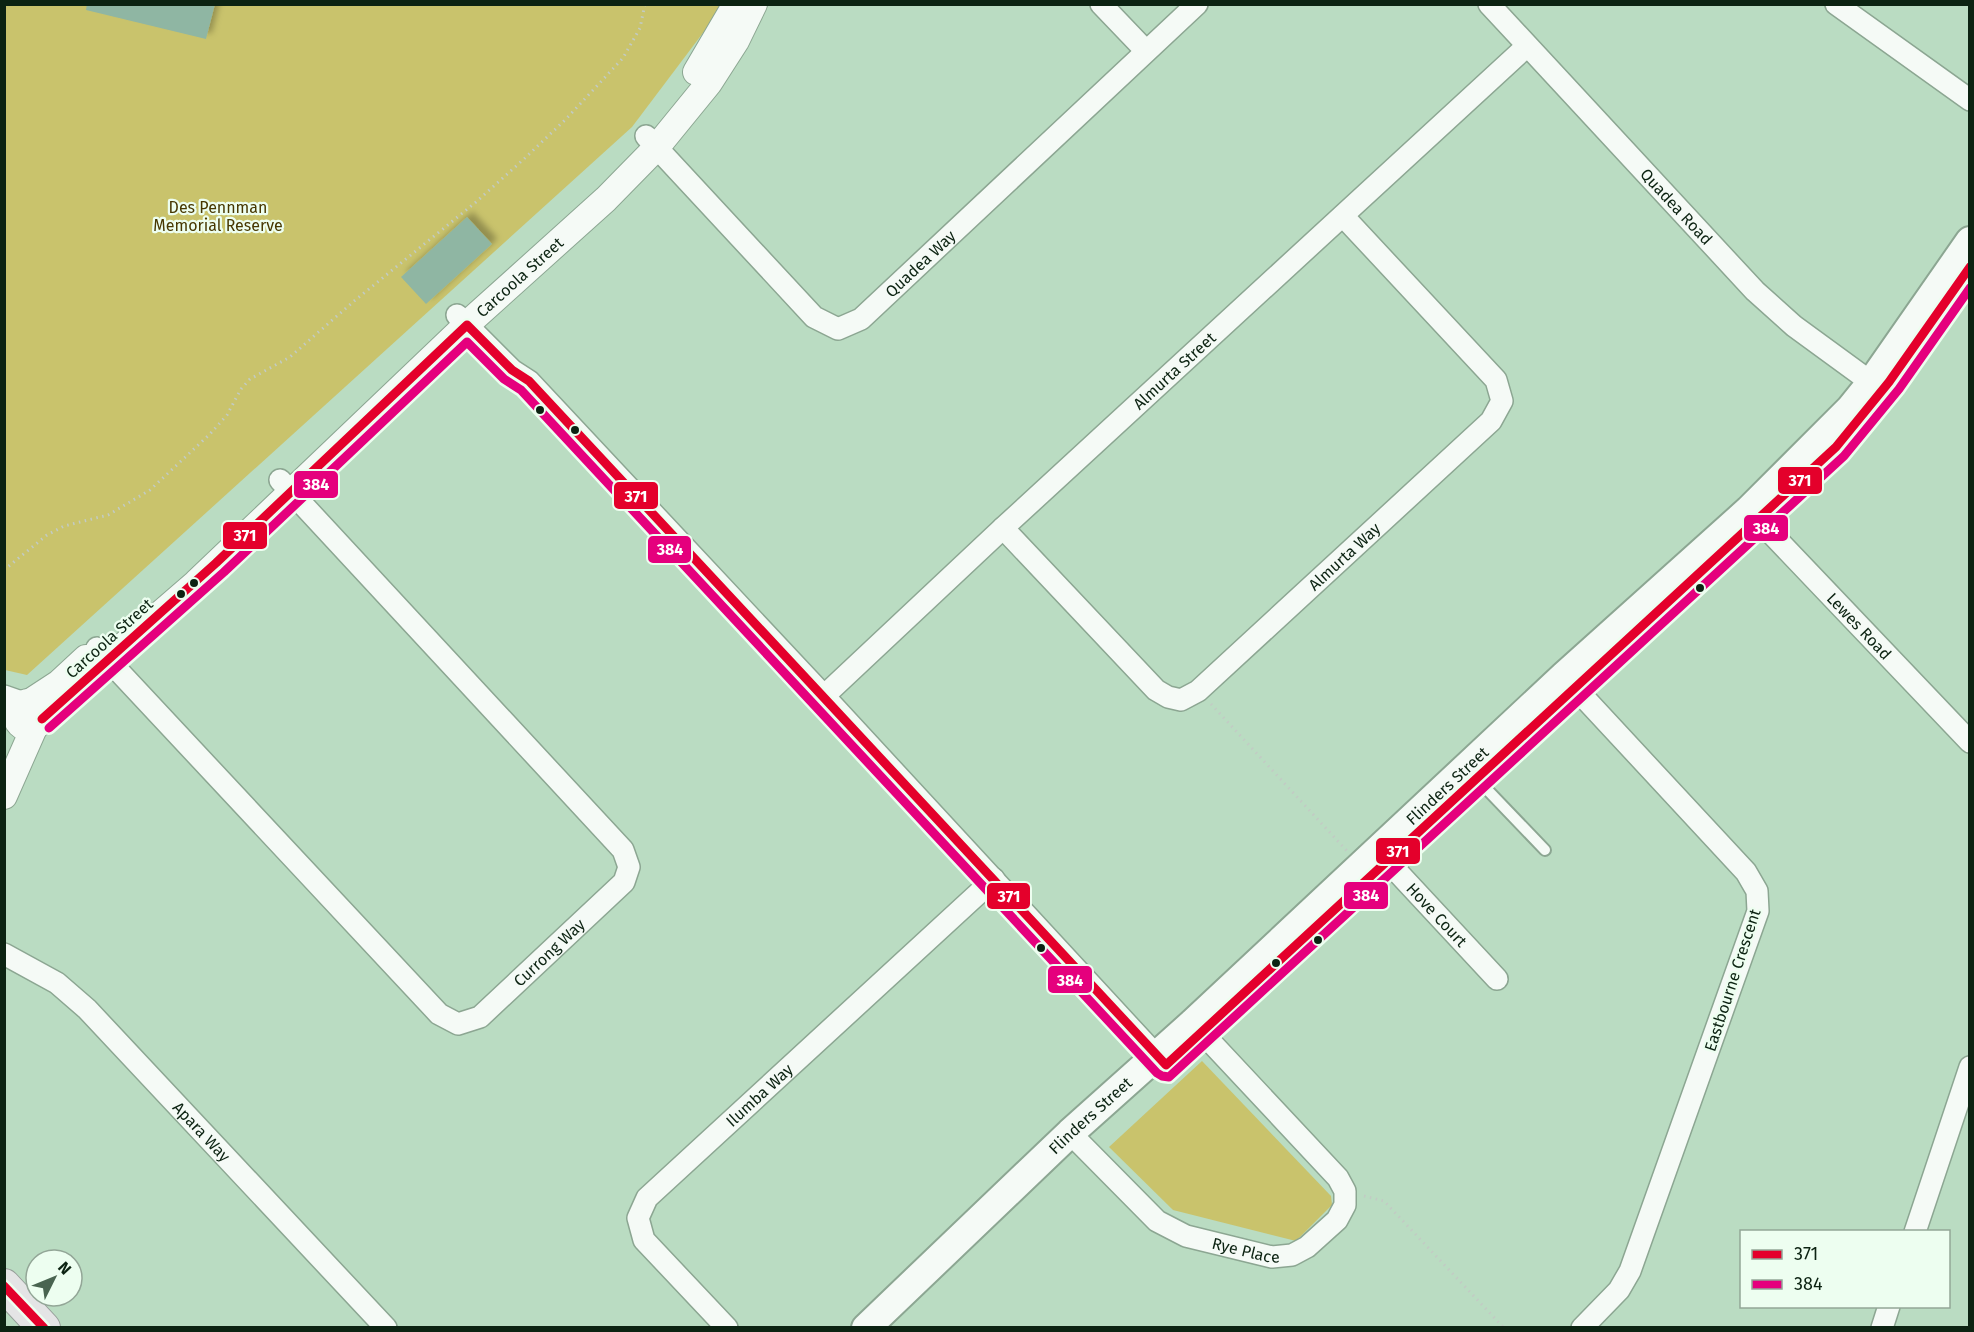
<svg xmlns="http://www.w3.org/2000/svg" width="1974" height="1332" font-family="'Fira Sans',sans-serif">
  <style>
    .park { fill: #c9c36c }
    .building { fill: #8fb6a3; filter: url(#shadow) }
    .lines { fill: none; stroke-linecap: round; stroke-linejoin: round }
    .service-casing { stroke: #8ca692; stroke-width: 14 }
    .minor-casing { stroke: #8ca692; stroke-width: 24 }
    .tertiary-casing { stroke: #8ca692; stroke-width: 28 }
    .secondary-casing { stroke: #8ca692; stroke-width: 32 }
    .primary-casing { stroke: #969e99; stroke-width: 34 }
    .path { stroke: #c2cbc4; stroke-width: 3; stroke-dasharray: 1.5 4.5; stroke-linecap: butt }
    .service { stroke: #f5faf6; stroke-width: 10 }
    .minor { stroke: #f5faf6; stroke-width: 21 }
    .tertiary { stroke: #f5faf6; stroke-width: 26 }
    .secondary { stroke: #f5faf6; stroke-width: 28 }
    .primary { stroke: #e4e4e5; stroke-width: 32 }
    .bus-1-casing { stroke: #edfef0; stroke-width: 14 }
    .bus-2-casing { stroke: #edfef0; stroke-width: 14 }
    .bus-1 { stroke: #e4002b; stroke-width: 9 }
    .bus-2 { stroke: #e5007d; stroke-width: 9 }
    .bus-dot { fill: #0c2312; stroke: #edfef0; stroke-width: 2 }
    .labels { text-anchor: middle; stroke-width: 4.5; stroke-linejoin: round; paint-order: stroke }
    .park-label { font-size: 16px; fill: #473700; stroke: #edfef0 }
    .street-label { font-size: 16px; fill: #0c2312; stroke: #edfef0 }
    .line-badge { stroke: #edfef0; stroke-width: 2 }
    .badge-label { font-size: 16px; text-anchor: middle; font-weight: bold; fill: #fff }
  </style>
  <defs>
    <filter id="shadow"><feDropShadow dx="5.5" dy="-5.5" stdDeviation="3" flood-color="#0004"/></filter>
  </defs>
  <rect width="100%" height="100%" fill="#badcc2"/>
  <g class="park">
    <path d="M5 5H724L632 127 27 675 5 670Z"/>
    <path d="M1202 1061 1331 1196 1332 1205 1296 1241 1173 1210 1109 1147Z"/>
  </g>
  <g class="building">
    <path d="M87 4H215L206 39 86 10Z"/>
    <path d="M467 217 492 244 426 304 401 277Z"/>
  </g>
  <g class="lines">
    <g class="service-casing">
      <path id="service" d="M1476 778 1545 850"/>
    </g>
    <g class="minor-casing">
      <g id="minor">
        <path d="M1101 4 1146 51"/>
        <path id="s1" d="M1489 4 1755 291 1794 326 1883 391"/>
        <path d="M1836 4 1970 100"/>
        <path id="s2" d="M646 136 814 317 838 329 861 319 1197 4"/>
        <path d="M457 315 512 370 529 381 824 696 1165 1065"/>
        <path id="s3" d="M1749 510 1970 742"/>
        <path id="s4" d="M1003 528 1156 690 1168 697 1181 700 1198 691 1491 421 1502 401 1496 380 1343 216"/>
        <path id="s5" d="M97 648 439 1014 458 1024 480 1017 624 882 629 867 623 850 280 480"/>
        <path d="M1564 676 1746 872 1757 891 1758 911 1630 1271 1619 1290 1582 1328"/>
        <path d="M4 696 24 703"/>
        <path id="s6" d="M824 696 1003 528 1527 46"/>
        <path d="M4 716 16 717"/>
        <path id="s7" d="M1377 850 1497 979"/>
        <path id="s8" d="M4 954 57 983 87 1009 386 1328"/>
        <path id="s9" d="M1070 1133 1157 1221 1186 1236 1272 1257 1292 1255 1307 1247 1337 1220 1345 1205V1191L1338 1178 1193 1023"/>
        <path d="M1915 1232 1970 1067"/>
        <path id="s10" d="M727 1328 644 1240 638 1218 647 1198 994 879"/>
        <path d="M1882 1328 1889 1306"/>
      </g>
    </g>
    <g class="tertiary-casing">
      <g id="tertiary">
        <path d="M696 72 736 4"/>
        <circle cx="29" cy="715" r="13"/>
        <path d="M30 702 59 683 86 658"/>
        <path id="s11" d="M42 719 69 698 108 659 196 583 476 316 606 199 656 148 709 83 736 41 754 4"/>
        <path d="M4 796 34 728"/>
      </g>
    </g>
    <g class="secondary-casing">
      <g id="secondary">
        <path id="s12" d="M866 1328 1070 1133 1193 1023 1564 676 1749 510 1850 409 1871 383 1970 241"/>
      </g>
    </g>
    <g class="primary-casing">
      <path id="primary" d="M4 1285 44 1328"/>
    </g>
    <g class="path">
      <path d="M4 570 47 535 64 526 108 515 150 490 210 434 227 415 241 389 250 379 290 357 353 302 476 202 525 158 566 119 623 58 640 28 645 4"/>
      <path d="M1211 704 1347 851"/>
      <path d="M1364 1196 1384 1201 1504 1328"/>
    </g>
    <use href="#service" class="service"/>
    <use href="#minor" class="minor"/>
    <use href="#tertiary" class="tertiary"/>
    <use href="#secondary" class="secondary"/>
    <use href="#primary" class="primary"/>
    <g class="bus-1-casing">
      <g id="bus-1">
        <path d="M42 719 216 563 467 325 512 370 529 381 1166 1065 1836 447 1889 382 1970 267"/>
        <path d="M4 1286 44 1328"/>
      </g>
    </g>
    <g class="bus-2-casing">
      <path id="bus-2" d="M49 728 224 572 467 342 504 379 521 390 1157 1073 1162 1076 1169 1077 1844 456 1899 389 1970 288"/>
    </g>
    <use href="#bus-1" class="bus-1"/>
    <use href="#bus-2" class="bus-2"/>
  </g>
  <g class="bus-dot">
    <circle cx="540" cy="410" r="5"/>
    <circle cx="575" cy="430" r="5"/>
    <circle cx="194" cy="583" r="5"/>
    <circle cx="1700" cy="588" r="5"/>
    <circle cx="181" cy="594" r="5"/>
    <circle cx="1318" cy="940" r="5"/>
    <circle cx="1041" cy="948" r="5"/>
    <circle cx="1276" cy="963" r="5"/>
  </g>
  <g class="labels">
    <g class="park-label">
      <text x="218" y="213">Des Pennman<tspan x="218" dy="18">Memorial Reserve</tspan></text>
    </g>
    <g class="street-label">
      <text dy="6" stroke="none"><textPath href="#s1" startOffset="276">Quadea Road</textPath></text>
      <text dy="6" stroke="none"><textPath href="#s2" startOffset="380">Quadea Way</textPath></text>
      <text dy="6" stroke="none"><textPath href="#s11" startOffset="651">Carcoola Street</textPath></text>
      <text dy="6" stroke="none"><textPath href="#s6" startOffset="478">Almurta Street</textPath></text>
      <text dy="6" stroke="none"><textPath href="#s4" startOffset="468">Almurta Way</textPath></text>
      <text dy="6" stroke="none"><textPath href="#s3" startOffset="160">Lewes Road</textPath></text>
      <text transform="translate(109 638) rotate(-42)" y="6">Carcoola Street</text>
      <text dy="6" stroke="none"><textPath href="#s12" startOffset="795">Flinders Street</textPath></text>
      <text dy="6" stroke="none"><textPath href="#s7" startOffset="88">Hove Court</textPath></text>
      <text dy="6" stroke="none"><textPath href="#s5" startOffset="640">Currong Way</textPath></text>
      <text transform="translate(1732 980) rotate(-72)" y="6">Eastbourne Crescent</text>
      <text dy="6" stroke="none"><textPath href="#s10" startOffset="318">Ilumba Way</textPath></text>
      <text dy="6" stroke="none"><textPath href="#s12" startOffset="309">Flinders Street</textPath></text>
      <text dy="6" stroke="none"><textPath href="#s8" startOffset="268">Apara Way</textPath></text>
      <text dy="6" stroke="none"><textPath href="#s9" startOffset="218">Rye Place</textPath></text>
    </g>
  </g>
  <g class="line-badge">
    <rect x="1777" y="466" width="46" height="29" rx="6" fill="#e4002b"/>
    <rect x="293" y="470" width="46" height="29" rx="6" fill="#e5007d"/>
    <rect x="613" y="481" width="46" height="29" rx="6" fill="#e4002b"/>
    <rect x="1743" y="514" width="46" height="28" rx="6" fill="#e5007d"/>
    <rect x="222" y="521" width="46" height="29" rx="6" fill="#e4002b"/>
    <rect x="647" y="535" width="45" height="29" rx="6" fill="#e5007d"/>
    <rect x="1375" y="837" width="46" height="28" rx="6" fill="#e4002b"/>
    <rect x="1343" y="881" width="46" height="29" rx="6" fill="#e5007d"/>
    <rect x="986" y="882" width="45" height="28" rx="6" fill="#e4002b"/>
    <rect x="1047" y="965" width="46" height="29" rx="6" fill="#e5007d"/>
  </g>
  <g class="badge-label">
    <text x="1800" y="486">371</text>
    <text x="316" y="490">384</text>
    <text x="636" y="502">371</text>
    <text x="1766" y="534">384</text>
    <text x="245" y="541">371</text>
    <text x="670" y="555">384</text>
    <text x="1398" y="857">371</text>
    <text x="1366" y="901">384</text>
    <text x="1009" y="902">371</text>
    <text x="1070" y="986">384</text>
  </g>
  <rect width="1974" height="1332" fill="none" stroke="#0c2312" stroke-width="12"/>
  <rect x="1740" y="1230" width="210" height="78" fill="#edfef0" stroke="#93a697" stroke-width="1.5"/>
  <rect x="1752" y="1250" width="30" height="9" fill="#e4002b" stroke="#93a697" stroke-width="1.5"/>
  <text x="1794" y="1260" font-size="18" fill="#0c2312">371</text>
  <rect x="1752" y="1280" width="30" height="9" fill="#e5007d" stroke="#93a697" stroke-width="1.5"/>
  <text x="1794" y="1290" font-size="18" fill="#0c2312">384</text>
  <g transform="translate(54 1278) rotate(47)"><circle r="28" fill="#edfef0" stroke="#93a697" stroke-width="1.5"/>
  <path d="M0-4.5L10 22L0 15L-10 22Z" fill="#496450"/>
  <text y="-9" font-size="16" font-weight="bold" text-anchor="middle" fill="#0c2312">N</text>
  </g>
</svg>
